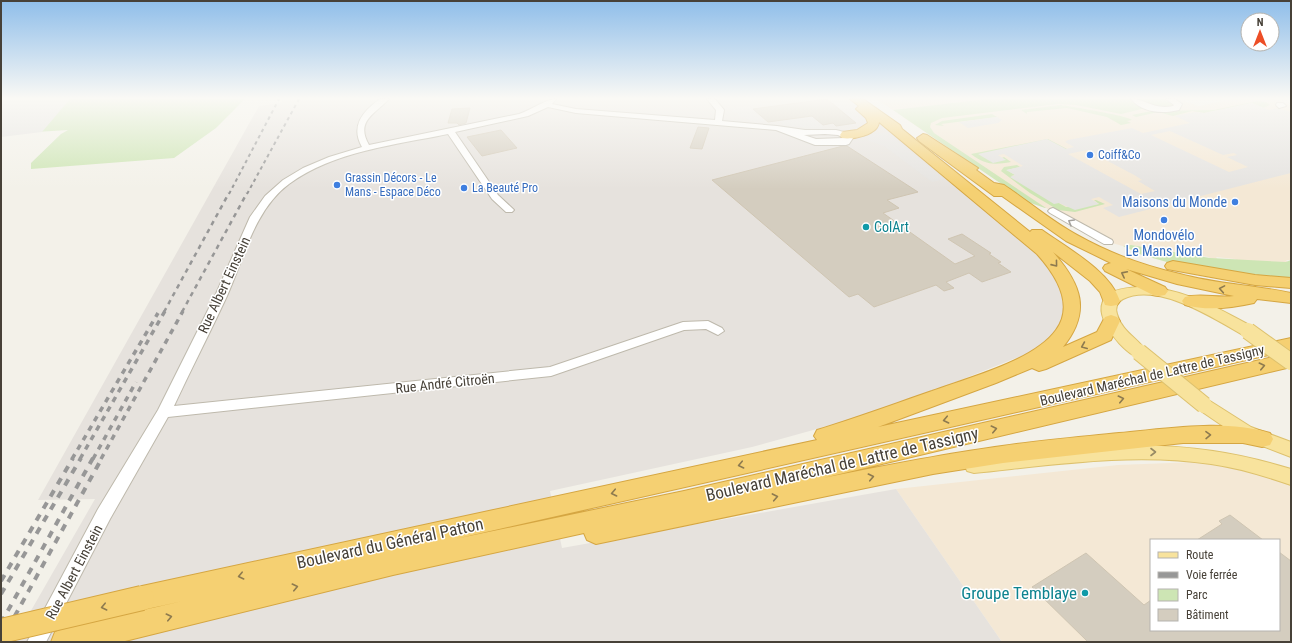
<svg xmlns="http://www.w3.org/2000/svg" width="1292" height="643" font-family="'Roboto Condensed',sans-serif">
  <style>
    .commercial { fill: #f4e8d5; fill-rule: evenodd }
    .industrial { fill: #e6e2dd }
    .green { fill: #cde5b4 }
    .parking { fill: #e5e3e0; fill-rule: evenodd }
    .building { fill: #d4cdbf; stroke: #cfc5b2 }
    .lines { fill: none; stroke-linecap: round; stroke-linejoin: round }
    .minor-casing { stroke: #beb9ac; stroke-width: 2 }
    .major-casing { stroke: #ddc16d; stroke-width: 2 }
    .highway-casing { stroke: #d5a642; stroke-width: 2 }
    .minor { fill: #fff; fill-rule: evenodd }
    .major { fill: #f8e39d; fill-rule: evenodd }
    .highway { fill: #f5d072; fill-rule: evenodd }
    .rail-far3 { stroke: #979797; stroke-width: 2; stroke-dasharray: 3.5 3.5; stroke-linecap: butt }
    .rail-far2 { stroke: #979797; stroke-width: 2.5; stroke-dasharray: 4.5 4.5; stroke-linecap: butt }
    .rail-far1 { stroke: #979797; stroke-width: 3.5; stroke-dasharray: 5.5 5.5; stroke-linecap: butt }
    .rail { stroke: #979797; stroke-width: 4; stroke-dasharray: 7 7; stroke-linecap: butt }
    .major-bridge-casing { stroke: #ddc16d; stroke-width: 18; stroke-linecap: butt }
    .highway-bridge-casing { stroke: #d5a642; stroke-width: 26; stroke-linecap: butt }
    .major-bridge { stroke: #f8e39d; stroke-width: 16 }
    .highway-bridge { stroke: #f5d072; stroke-width: 24 }
    .oneway { stroke: #a3a09c }
    .oneway2 { stroke: #8d7a4f }
    .oneway3 { stroke: #978a65 }
    .shop-dot { fill: #3f7fe0; stroke: #fff; stroke-width: 1.5 }
    .culture-dot { fill: #0f9aa8; stroke: #fff; stroke-width: 1.5 }
    .labels { text-anchor: middle; stroke-width: 3; stroke-linejoin: round; paint-order: stroke }
    .far-shop-label { font-size: 12px; fill: #366cbe; stroke: #fff; text-anchor: start }
    .shop-label { font-size: 14px; fill: #366cbe; stroke: #fff; text-anchor: end }
    .culture-label { font-size: 14px; fill: #0d838f; stroke: #fff; text-anchor: start }
    .street-label { font-size: 14px; fill: #474138; stroke: #fff }
    .near-street-label { font-size: 17px; fill: #474138; stroke: #fff }
    .near-culture-label { font-size: 17px; fill: #0d838f; stroke: #fff; text-anchor: end }
  </style>
  <rect width="100%" height="100%" fill="#f3f1e9"/>
  <g class="commercial">
    <path d="M876 99H986L893 110Z"/>
    <path d="M1054 99H1178L1199 106 1232 99H1273L1291 105V260H1286L1291 266H1243L1235 259 1216 257 1218 260H1211L1209 257 1131 245 1123 246 1108 242 1046 208 1028 202 903 117Z"/>
    <path d="M1196 462 1257 472 1291 484V642H1002L896 489 1118 465ZM1151 540H1279V630H1151Z"/>
  </g>
  <path class="industrial" d="M283 99H852L1042 256 1069 298 1061 329 1046 343 1029 353 885 410 752 447 550 491 562 548 896 489 1002 642H13L95 499 38 500 259 106 281 103Z"/>
  <g class="green">
    <path d="M62 99H245L216 128 174 158 31 169V163L61 134 68 130 36 132Z"/>
    <path d="M986 99H1129L1146 108 1121 114 1076 105 1058 104 942 118 931 123 930 127 934 133 1046 208H1045L1028 202 893 110Z"/>
    <path d="M1138 99H1167L1175 104 1174 107 1160 108Z"/>
    <path d="M1257 101 1266 102 1270 105 1263 108 1252 103 1204 113 1192 111 1173 116 1158 112 1136 117 1132 115 1151 111 1214 110Z"/>
    <path d="M1060 105C1069 106 1129 116 1132 120L1127 121 1131 123 1121 125 1107 117 1067 108 1027 112V114L1021 110Z"/>
    <path d="M992 114 997 117 941 124 944 126 935 125 942 121Z"/>
    <path d="M1048 139 1067 149 979 154 1006 160 1002 158 1004 157 1011 162C994 165 985 165 971 154Z"/>
    <path d="M1017 165 1020 167 1007 170 1015 175 1011 176 1066 207 1099 204 1094 200H1096L1105 204 1075 212 1058 210 1030 193 1001 171 1004 167Z"/>
    <path d="M1131 245 1210 258 1286 262 1291 260V281L1181 266 1142 255 1123 246Z"/>
  </g>
  <g class="parking">
    <path d="M6 99H70L42 132 1 137V104Z"/>
    <path d="M827 99H843L871 120 856 123Z"/>
    <path d="M1252 103 1269 110 1277 108 1291 112V173L1119 217 1103 208 1113 205 1099 197 1091 199 1099 204 1075 210 1059 203 1054 204 1010 177 1015 175 1006 170 1023 166 1004 154 998 155 1006 160 993 163 978 154 1047 139 1066 149 1074 147 1065 142 1068 140 1132 128 1143 133 1190 123 1175 116 1195 112 1204 113ZM1170 131 1223 155 1234 153 1237 155 1227 157 1248 167 1229 172 1151 135ZM1087 150 1136 176 1142 180 1138 181 1155 191 1141 194 1068 154Z"/>
    <path d="M749 106 765 121 757 123 742 117 730 109Z"/>
    <path d="M812 116 823 125 822 129 783 125 779 120Z"/>
    <path d="M997 117 1002 120 998 123 968 128 959 122Z"/>
    <path d="M886 132 900 143 945 179 932 182 884 146 869 141 867 136Z"/>
  </g>
  <g class="building">
    <path d="M827 99 856 123 836 126 833 123 823 125 812 116 768 122 753 109Z"/>
    <path d="M470 108 466 123 459 125 457 123H448L452 109Z"/>
    <path d="M698 127 709 128 702 149 690 148Z"/>
    <path d="M501 130 517 148 482 156 467 137Z"/>
    <path d="M843 146H847L918 192 887 200 899 208 883 213 955 264 975 256 948 239 962 234 991 253 989 254 1001 262 998 263 1011 272 982 282 969 273 946 282 954 288 944 291 936 285 874 307 858 294 849 297 712 180Z"/>
    <path d="M1230 515 1263 540H1197L1222 524 1219 521Z"/>
    <path d="M1279 552 1291 561V642H1088L1032 587 1086 553 1144 605 1151 600V630H1279Z"/>
  </g>
  <g class="lines">
    <g class="minor-casing">
      <g id="minor">
        <path d="M380 99H389C375 114 355 121 369 145L519 114C531 110 546 99 556 99L552 104 576 109 715 120 716 110 707 99H715L724 110 722 121 777 126 805 130H836L848 133 853 138 849 144 846 145H815L776 130 576 113 548 107 528 116 455 132 498 195 512 208 514 210 512 212H506L492 199 448 134C395 145 334 151 289 184 254 210 244 258 227 296 210 333 191 369 174 406L550 367 683 322 708 321 722 328 724 331 718 335 706 329 684 330 551 376 168 417 110 519 46 642H27L98 509 158 410 215 296 250 217 265 196 283 180 303 168 329 157 362 147C350 126 363 111 380 99ZM825 134 838 135 844 138 816 139 804 135Z"/>
        <path d="M1131 99C1147 99 1153 110 1173 106L1174 105 1166 99H1175L1182 104 1179 110C1163 114 1142 113 1131 99Z"/>
        <path d="M1277 103H1283L1286 106 1279 108 1276 105Z"/>
        <path d="M1053 208 1112 240 1113 242 1112 244H1104L1050 213 1048 211 1050 209Z"/>
      </g>
    </g>
    <g class="major-casing">
      <g id="major">
        <path d="M1138 287C1182 287 1216 307 1253 327L1256 331 1253 335 1248 336 1243 335C1213 318 1158 282 1123 299 1117 302 1115 308 1117 314 1122 332 1138 338 1147 352L1145 356C1140 357 1137 358 1133 355 1117 345 1086 308 1111 293 1119 288 1129 288 1138 287Z"/>
        <path d="M1204 399 1210 401 1251 427 1291 442V457L1239 437 1198 409 1195 405 1198 401Z"/>
        <path d="M1133 445C1192 446 1235 452 1291 469V485C1265 476 1239 468 1211 464 1133 452 1052 465 974 473L967 471 965 466 967 461 974 459 1055 450Z"/>
      </g>
    </g>
    <g class="highway-casing">
      <g id="highway">
        <path d="M850 99H863L900 125 902 129 1030 232 1032 230H1042C1067 248 1110 271 1120 301L1117 305 1111 306 1105 305 1100 292 1090 281 1053 252C1081 284 1092 311 1063 347L1097 332 1105 317 1111 315 1117 317 1120 321 1111 340 1046 369 1039 371 1032 368 996 383 878 427 1291 338V350L455 539 684 491 1291 353V367L823 478C883 466 942 454 1002 446 1041 440 1080 437 1119 433 1167 429 1224 419 1270 433L1273 439 1270 445 1262 447 1243 443H1183L1003 463 933 474 596 544 587 540 584 533 393 575 121 642H51L55 632 65 628 183 601 142 610 133 607 129 598 133 589 142 586 817 440 814 436 817 430C856 418 894 404 932 391 967 378 1034 361 1056 330 1075 304 1055 274 1037 254L879 122C878 135 853 140 842 138L840 135 842 132 857 130 868 123 866 118 856 109 859 106Z"/>
        <path d="M923 134 927 135 978 168 976 170 994 183 1004 185C1028 201 1051 221 1077 235 1109 253 1144 266 1180 274 1216 284 1254 285 1291 293V303L1257 299 1254 303C1232 308 1207 311 1185 305L1182 301 1185 297C1200 293 1218 298 1234 296L1177 284 1126 269 1165 287 1168 291 1165 295 1159 296 1153 295 1105 271 1103 268 1105 265 1111 263 1066 241 1002 196H994L919 141 917 138Z"/>
        <path d="M1173 261 1255 275 1291 278V288L1255 285 1167 269 1165 266 1167 263Z"/>
      </g>
    </g>
    <use href="#minor" class="minor"/>
    <use href="#major" class="major"/>
    <use href="#highway" class="highway"/>
    <g class="rail-far3">
      <path d="M229 194 279 99"/>
      <path d="M247 194 299 99"/>
    </g>
    <g class="rail-far2">
      <path d="M164 312 229 193"/>
      <path d="M182 312 247 193"/>
    </g>
    <g class="rail-far1">
      <path d="M72 459 158 313"/>
      <path d="M80 459 165 311"/>
      <path d="M93 459 136 382"/>
      <path d="M101 459 183 311"/>
    </g>
    <g class="rail">
      <path d="M1 581 73 458"/>
      <path d="M1 594 81 458"/>
      <path d="M1 623 93 458"/>
      <path d="M1 641 102 458"/>
    </g>
    <g class="major-bridge-casing">
      <g id="major-bridge">
        <path d="M1248 331 1291 362"/>
        <path d="M1139 352 1204 405"/>
      </g>
    </g>
    <g class="highway-bridge-casing">
      <path id="highway-bridge" d="M1 631 142 598"/>
    </g>
    <use href="#major-bridge" class="major-bridge"/>
    <use href="#highway-bridge" class="highway-bridge"/>
  </g>
  <defs><path id="oneway-chevron" d="M-2-3.5L2.5 0L-2 3.5" fill="none" stroke-width="1.6" stroke-linecap="round" stroke-linejoin="round"/></defs>
  <use class="oneway" href="#oneway-chevron" transform="translate(1071 222) rotate(-150)"/>
  <g class="oneway2">
    <use href="#oneway-chevron" transform="translate(1055 264) rotate(51)"/>
    <use href="#oneway-chevron" transform="translate(1124 274) rotate(-153)"/>
    <use href="#oneway-chevron" transform="translate(1222 289) rotate(-170)"/>
    <use href="#oneway-chevron" transform="translate(1084 346) rotate(157)"/>
    <use href="#oneway-chevron" transform="translate(1262 366) rotate(-13)"/>
    <use href="#oneway-chevron" transform="translate(1121 399) rotate(-13)"/>
    <use href="#oneway-chevron" transform="translate(946 420) rotate(168)"/>
    <use href="#oneway-chevron" transform="translate(994 429) rotate(-13)"/>
    <use href="#oneway-chevron" transform="translate(1208 435) rotate(-1)"/>
    <use href="#oneway-chevron" transform="translate(741 465) rotate(168)"/>
    <use href="#oneway-chevron" transform="translate(871 477) rotate(-12)"/>
    <use href="#oneway-chevron" transform="translate(614 493) rotate(168)"/>
    <use href="#oneway-chevron" transform="translate(775 497) rotate(-11)"/>
    <use href="#oneway-chevron" transform="translate(241 576) rotate(167)"/>
    <use href="#oneway-chevron" transform="translate(295 587) rotate(-13)"/>
    <use href="#oneway-chevron" transform="translate(104 607) rotate(167)"/>
    <use href="#oneway-chevron" transform="translate(169 617) rotate(-13)"/>
  </g>
  <use class="oneway3" href="#oneway-chevron" transform="translate(1153 452)"/>
  <linearGradient id="sky" x2="0" y2="1"><stop stop-color="#8fbeea"/><stop offset="0.52" stop-color="#faf9f5"/><stop offset="1" stop-color="#faf9f5" stop-opacity="0"/></linearGradient>
  <rect width="1292" height="189" fill="url(#sky)"/>
  <g class="shop-dot">
    <circle cx="1090" cy="155" r="4"/>
    <circle cx="337" cy="185" r="4"/>
    <circle cx="464" cy="188" r="4"/>
    <circle cx="1235" cy="202" r="4"/>
    <circle cx="1164" cy="220" r="4"/>
  </g>
  <g class="culture-dot">
    <circle cx="866" cy="227" r="4"/>
    <circle cx="1085" cy="593" r="4"/>
  </g>
  <g class="labels">
    <g class="far-shop-label">
      <text x="1098" y="159">Coiff&amp;Co</text>
      <text x="345" y="182">Grassin Décors - Le<tspan x="345" dy="14">Mans - Espace Déco</tspan></text>
      <text x="472" y="192">La Beauté Pro</text>
    </g>
    <g class="shop-label">
      <text x="1227" y="207">Maisons du Monde</text>
      <text x="1164" y="240" text-anchor="middle">Mondovélo<tspan x="1164" dy="16">Le Mans Nord</tspan></text>
    </g>
    <g class="culture-label">
      <text x="874" y="232">ColArt</text>
    </g>
    <g class="street-label">
      <text transform="translate(224 285) rotate(-65)" y="5">Rue Albert Einstein</text>
      <text transform="translate(1152 375) rotate(-13)" y="5">Boulevard Maréchal de Lattre de Tassigny</text>
      <text transform="translate(445 383) rotate(-6)" y="5">Rue André Citroën</text>
      <text transform="translate(74 572) rotate(-62)" y="5">Rue Albert Einstein</text>
    </g>
    <g class="near-street-label">
      <text transform="translate(842 464) rotate(-13)" y="6">Boulevard Maréchal de Lattre de Tassigny</text>
      <text transform="translate(390 543) rotate(-12)" y="6">Boulevard du Général Patton</text>
    </g>
    <g class="near-culture-label">
      <text x="1077" y="599">Groupe Temblaye</text>
    </g>
  </g>
  <rect width="1292" height="643" fill="none" stroke="#474138" stroke-width="4"/>
  <rect x="1150" y="539" width="130" height="92" fill="#ffffff" stroke="#b5b3af"/>
  <rect x="1158" y="552" width="20" height="6" fill="#f8e39d" stroke="#b5b3af"/>
  <text x="1186" y="559" font-size="12" fill="#474138">Route</text>
  <rect x="1158" y="572" width="20" height="6" fill="#979797" stroke="#b5b3af"/>
  <text x="1186" y="579" font-size="12" fill="#474138">Voie ferrée</text>
  <rect x="1158" y="589" width="20" height="12" fill="#cde5b4" stroke="#b5b3af"/>
  <text x="1186" y="599" font-size="12" fill="#474138">Parc</text>
  <rect x="1158" y="609" width="20" height="12" fill="#d4cdbf" stroke="#b5b3af"/>
  <text x="1186" y="619" font-size="12" fill="#474138">Bâtiment</text>
  <g transform="translate(1260 32)"><circle r="19" fill="#ffffff" stroke="#b5b3af"/>
  <path d="M0-3L7 15L0 10L-7 15Z" fill="#ed4e26"/>
  <text y="-6" font-size="11" font-weight="bold" text-anchor="middle" fill="#474138">N</text>
  </g>
</svg>
